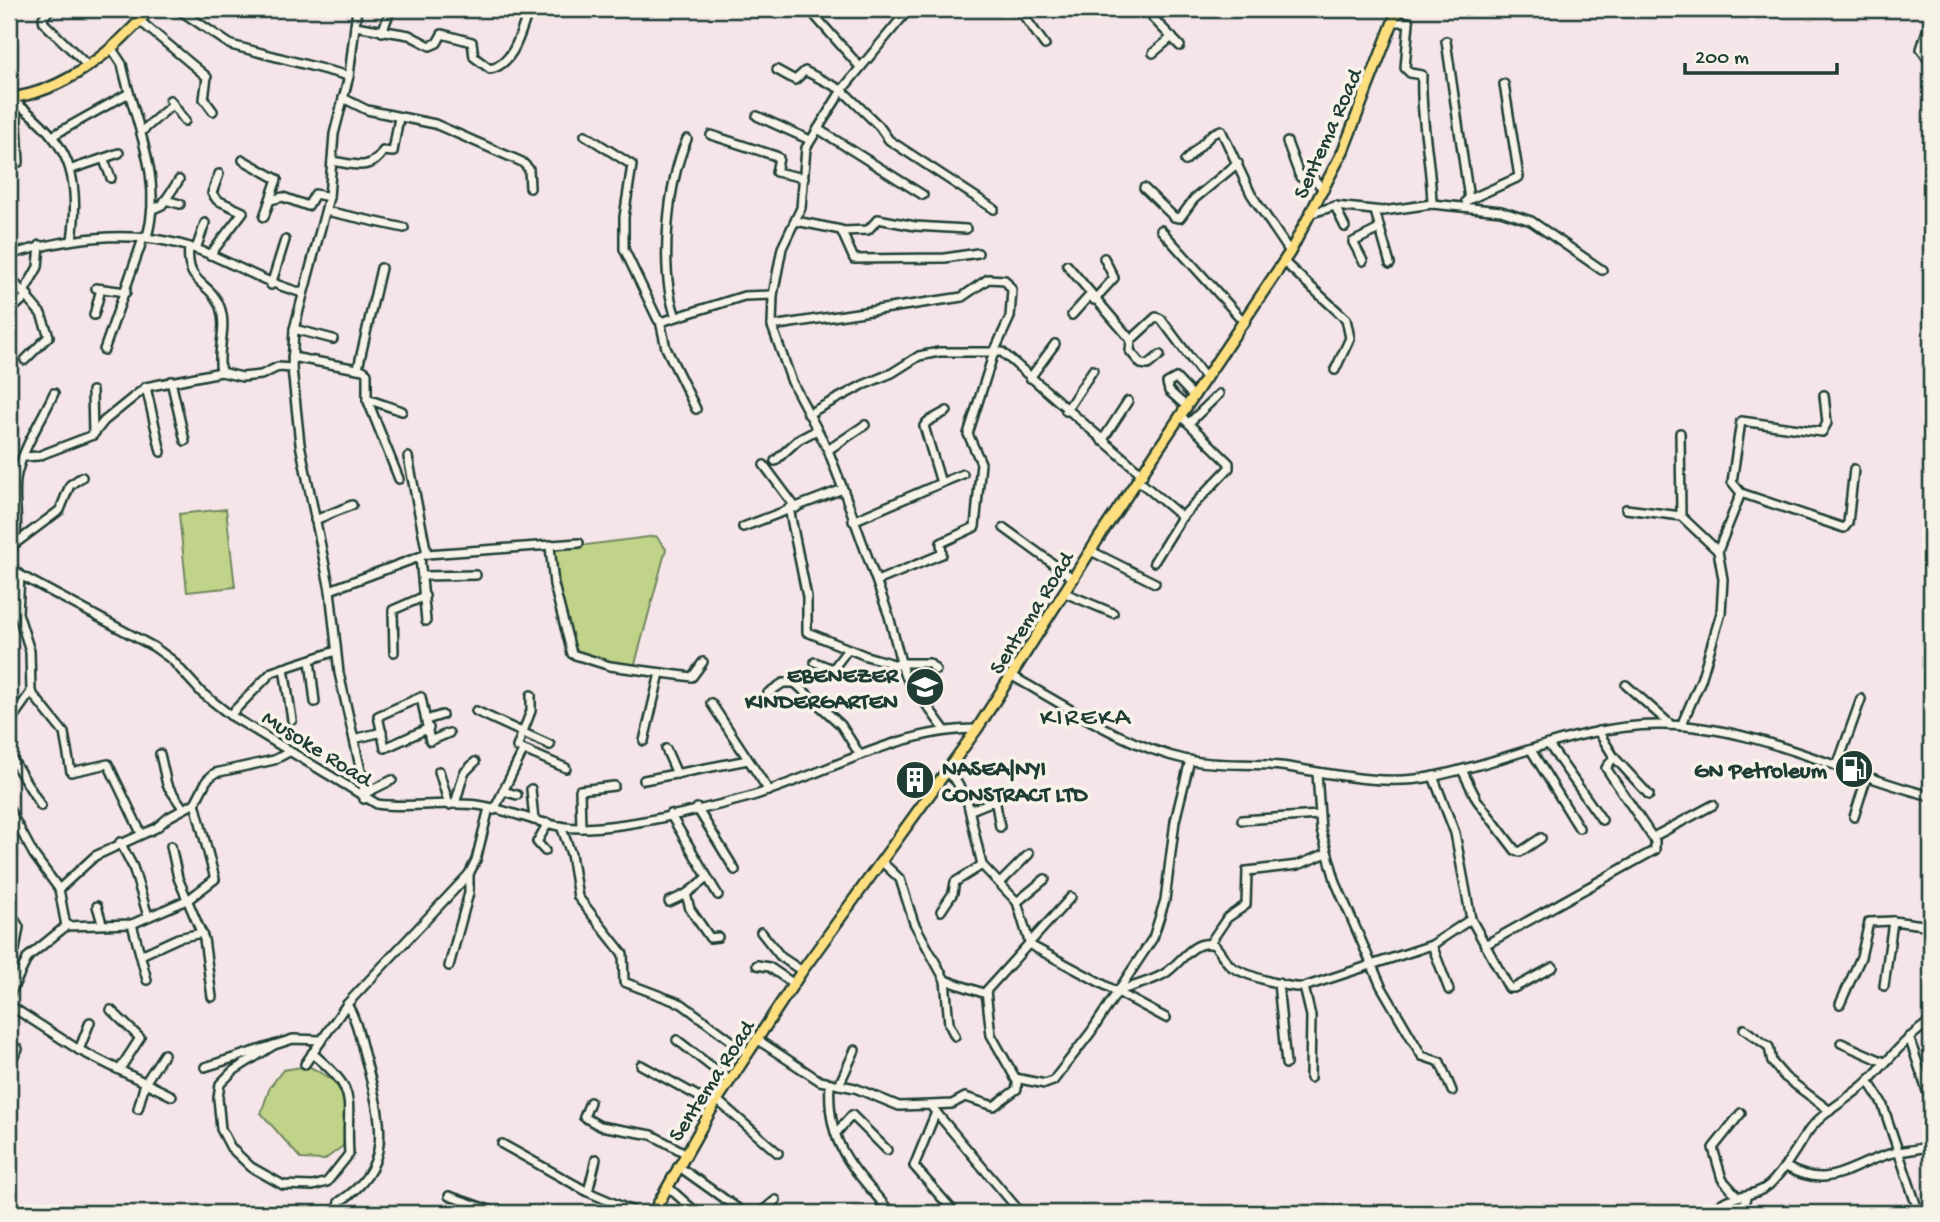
<svg xmlns="http://www.w3.org/2000/svg" width="1940" height="1222" font-family="'Gochi Hand',sans-serif">
  <style>
    .green { fill: #c0d389; stroke: #70885e; stroke-width: 2 }
    .lines { fill: none; stroke-linecap: round; stroke-linejoin: round }
    .minor-casing { stroke: #1f3d34; stroke-width: 12 }
    .major-casing { stroke: #1f3d34; stroke-width: 14 }
    .minor { stroke: #f7f3e8; stroke-width: 7 }
    .major { stroke: #fddf80; stroke-width: 9 }
    .labels { text-anchor: middle; stroke-width: 7; stroke-linejoin: round; paint-order: stroke }
    .street-label { font-size: 23px; fill: #1f3d34; stroke: #f7f3e8 }
    .poi-label { font-size: 23px; font-weight: bold; fill: #1f3d34; stroke: #f7f3e8; text-anchor: end }
    .quarter-label { font-size: 26px; letter-spacing: 2px; fill: #1f3d34; stroke: #f7f3e8 }
  </style>
  <rect width="100%" height="100%" fill="#f5e5e8"/>
  <filter id="ink" filterUnits="userSpaceOnUse"><feTurbulence type="fractalNoise" baseFrequency=".0143" numOctaves="2"/><feDisplacementMap in="SourceGraphic" scale="14" xChannelSelector="R" yChannelSelector="G"/><feConvolveMatrix kernelMatrix="1 2 1 2 8 2 1 2 1" color-interpolation-filters="sRGB"/></filter>
  <g filter="url(#ink)">
    <g class="green">
      <path d="M226 509 235 587 187 592 179 514Z"/>
      <path d="M656 536 666 549 635 664 622 665 574 652 555 567 554 549Z"/>
      <path d="M308 1066C316 1070 326 1075 333 1081 349 1096 347 1126 343 1146L324 1160 301 1159 261 1113 270 1087 283 1070Z"/>
    </g>
    <g class="lines">
      <g class="minor-casing">
        <g id="minor">
          <path d="M50 9 43 18 44 23 87 65"/>
          <path d="M178 9 231 45 349 76"/>
          <path d="M357 9 349 76 334 134 329 197 294 329 292 368 300 444 330 590 339 673 363 780 364 799"/>
          <path d="M818 9 815 11 816 17 860 67"/>
          <path d="M909 9 842 90 806 148 801 208 782 248 773 295 772 326 792 382 828 450 843 489 889 616 904 674 944 729"/>
          <path d="M1019 9 1045 45"/>
          <path d="M1154 9 1153 18 1180 46"/>
          <path d="M1931 18 1921 49 1931 64"/>
          <path d="M140 21 207 77 204 99 213 111"/>
          <path d="M1393 22H1409L1405 68 1410 73 1422 75C1420 118 1431 161 1432 204"/>
          <path d="M355 26 409 35 430 46 437 43 442 34 472 42 474 57 490 69C515 64 521 30 529 9"/>
          <path d="M382 32 391 9"/>
          <path d="M1446 41 1469 199"/>
          <path d="M112 49 122 64C134 122 164 177 147 237"/>
          <path d="M1153 53 1172 37"/>
          <path d="M777 70 795 80 805 71 842 90 879 126 889 140 994 209"/>
          <path d="M14 97 16 103C69 141 81 176 72 240"/>
          <path d="M343 98 367 110 435 124 522 162 529 169 530 188"/>
          <path d="M170 100 185 121"/>
          <path d="M16 103 19 162"/>
          <path d="M757 116 810 140"/>
          <path d="M818 129 923 195"/>
          <path d="M141 132 173 104"/>
          <path d="M585 135 632 165 624 217V249L658 320 664 321 744 296 773 295"/>
          <path d="M711 135 776 156 779 158 776 172 804 178"/>
          <path d="M52 136 129 93"/>
          <path d="M1287 142 1300 177 1315 180 1324 190"/>
          <path d="M104 160 111 178"/>
          <path d="M243 160 277 179 264 217"/>
          <path d="M332 161C353 164 371 172 383 151L393 152 399 117"/>
          <path d="M1185 161 1212 134 1221 130 1251 194 1290 252"/>
          <path d="M72 169 119 153"/>
          <path d="M1144 188 1174 217 1180 218 1194 199 1238 163"/>
          <path d="M165 200 180 204"/>
          <path d="M270 200 283 197 308 206 315 194 329 197"/>
          <path d="M1466 201 1519 177 1504 84"/>
          <path d="M1335 206 1345 227"/>
          <path d="M153 209 162 205 179 180"/>
          <path d="M326 211 404 228"/>
          <path d="M1375 211 1390 264"/>
          <path d="M1312 213 1335 206 1383 211 1432 204 1501 211 1531 221 1602 270"/>
          <path d="M796 221 841 230 854 259 945 258 978 253"/>
          <path d="M1161 230 1245 323"/>
          <path d="M843 231 868 230 878 219 915 226 966 229"/>
          <path d="M189 247C185 286 210 280 220 307 228 329 216 350 221 372"/>
          <path d="M196 249 205 223"/>
          <path d="M9 255C75 236 143 226 209 254 241 268 269 284 303 293"/>
          <path d="M210 255 243 212 217 200 212 193 219 174"/>
          <path d="M1363 261 1353 242 1379 229"/>
          <path d="M1284 262 1346 319 1350 338 1335 370"/>
          <path d="M1067 265 1131 340 1156 317 1161 319 1206 379"/>
          <path d="M9 276 41 314 49 336 25 360"/>
          <path d="M271 285 285 240"/>
          <path d="M96 288 126 292"/>
          <path d="M24 292 38 267 40 245"/>
          <path d="M1094 300 1114 278 1104 258"/>
          <path d="M9 312 28 295"/>
          <path d="M94 315 101 289"/>
          <path d="M1072 315 1090 295"/>
          <path d="M676 317C659 271 667 184 687 139"/>
          <path d="M660 321 666 348 696 409"/>
          <path d="M772 326 962 297 988 279 1005 280 1012 290 1010 317 994 352 968 434 981 463 975 527 941 543 942 554 877 581"/>
          <path d="M294 329 333 339"/>
          <path d="M1131 340 1130 351 1141 364 1148 365 1160 355"/>
          <path d="M104 350 144 236"/>
          <path d="M292 357 363 370 367 373V399L399 479"/>
          <path d="M358 368 381 268"/>
          <path d="M1030 378 1055 344"/>
          <path d="M171 381 185 441"/>
          <path d="M146 387 161 452"/>
          <path d="M92 391 93 435"/>
          <path d="M367 399 402 411"/>
          <path d="M1187 407 1169 391 1167 383 1176 378 1194 397"/>
          <path d="M1066 411 1093 370"/>
          <path d="M808 414 863 385 892 373 919 356 939 352H1002L1143 475"/>
          <path d="M1189 423 1219 394"/>
          <path d="M1680 433 1681 516"/>
          <path d="M1102 441 1128 401"/>
          <path d="M828 450 865 425"/>
          <path d="M23 457 38 456 93 435 104 421 146 387 221 372 242 377 261 375 278 367 292 368"/>
          <path d="M408 457 427 554"/>
          <path d="M775 461 798 440 817 430"/>
          <path d="M764 465 796 508"/>
          <path d="M1139 481 1182 517 1229 468V463L1181 416"/>
          <path d="M941 483 963 474"/>
          <path d="M1741 493 1844 528 1848 523 1854 469"/>
          <path d="M789 508 807 597V632L866 656 901 666"/>
          <path d="M1626 509 1681 516 1718 551 1723 579 1721 613 1701 680 1681 726"/>
          <path d="M315 520 352 505"/>
          <path d="M853 521 941 483 924 426 927 422 947 411"/>
          <path d="M743 527 843 489"/>
          <path d="M1004 528 1074 579"/>
          <path d="M16 543 60 510 70 485 82 477"/>
          <path d="M550 546 554 585 572 654 610 666 692 677 703 662"/>
          <path d="M1091 551 1155 583"/>
          <path d="M1718 551 1741 493 1732 482 1741 421 1822 432 1827 423 1824 395"/>
          <path d="M9 555C24 530 11 502 17 474 24 446 42 419 54 393"/>
          <path d="M420 557 426 621"/>
          <path d="M1154 562 1182 517"/>
          <path d="M9 565 20 575 154 647 172 660 202 693 230 715 377 804C411 809 443 801 477 805 507 809 535 823 565 827 608 833 705 809 749 797 824 775 897 729 977 729"/>
          <path d="M20 575 18 613 30 651 31 692 64 733 71 772 108 764 141 833"/>
          <path d="M423 576 476 575"/>
          <path d="M330 590 427 554 579 543"/>
          <path d="M1065 593 1113 613"/>
          <path d="M394 652 393 610 425 596"/>
          <path d="M310 660 315 702"/>
          <path d="M815 662 833 669 848 649"/>
          <path d="M900 663H929L936 670"/>
          <path d="M284 668 292 720"/>
          <path d="M1012 676C1068 707 1124 746 1188 760 1222 767 1255 762 1288 767 1331 774 1386 786 1430 777 1508 762 1581 724 1661 725 1756 725 1841 774 1931 796"/>
          <path d="M1626 685 1671 725"/>
          <path d="M768 693 783 683H795L841 725 860 755"/>
          <path d="M531 695V711L517 747 566 768"/>
          <path d="M711 703 769 791"/>
          <path d="M476 711 550 745"/>
          <path d="M230 715 272 672 336 651"/>
          <path d="M426 720 442 715"/>
          <path d="M9 723 31 692"/>
          <path d="M429 728 385 748 378 716 421 697 430 741 449 733"/>
          <path d="M1598 731 1614 757 1649 795"/>
          <path d="M354 739 382 732"/>
          <path d="M644 741 660 673"/>
          <path d="M1549 745 1602 820"/>
          <path d="M666 749 677 774"/>
          <path d="M1531 750 1579 828"/>
          <path d="M9 754 41 806"/>
          <path d="M160 754 167 785 183 808"/>
          <path d="M1837 766 1861 699"/>
          <path d="M1462 770 1477 800 1515 850 1520 852 1541 838"/>
          <path d="M439 771 449 805"/>
          <path d="M947 773 956 781 967 800 982 865 1017 902 1030 945 1166 1018"/>
          <path d="M1317 773 1321 830 1336 883 1381 986 1422 1056 1440 1062 1452 1091"/>
          <path d="M1433 776 1455 833 1471 919 1509 988H1514L1553 967"/>
          <path d="M644 780 748 760"/>
          <path d="M531 789 534 820"/>
          <path d="M503 791 517 795"/>
          <path d="M364 794 392 780"/>
          <path d="M455 804 464 773 475 762"/>
          <path d="M697 808 735 870"/>
          <path d="M9 809 34 855 59 889 66 926"/>
          <path d="M494 810 523 751"/>
          <path d="M971 810 991 802 996 804 1000 827"/>
          <path d="M670 814 718 895"/>
          <path d="M1854 817 1867 776"/>
          <path d="M1242 820 1319 815"/>
          <path d="M561 826 571 854 578 897 623 954 624 982 682 1004 748 1053"/>
          <path d="M581 828 580 790 614 786"/>
          <path d="M1653 837 1713 805"/>
          <path d="M120 842 133 867 148 916"/>
          <path d="M171 846 178 878 204 939 212 997"/>
          <path d="M545 851 537 842 548 823"/>
          <path d="M882 862 900 879 914 923 945 980 949 1024 955 1036"/>
          <path d="M707 878 686 894 690 909 710 938 718 937"/>
          <path d="M1000 883 1029 854"/>
          <path d="M59 889 95 856 156 828 169 817 195 803 207 780 215 773 274 760 289 752"/>
          <path d="M669 902 686 894"/>
          <path d="M1017 902 1045 879"/>
          <path d="M97 906 102 923"/>
          <path d="M9 910 19 927 15 950"/>
          <path d="M941 911 953 893 955 882 982 865"/>
          <path d="M132 924 147 980"/>
          <path d="M761 932 781 957 802 971"/>
          <path d="M1210 943 1227 918 1246 905 1247 871 1298 865 1327 853"/>
          <path d="M1432 945 1449 990"/>
          <path d="M1485 945 1655 850V841L1606 768 1614 757"/>
          <path d="M141 955 178 938 202 933"/>
          <path d="M757 965 769 967 794 984"/>
          <path d="M449 966 469 893V874"/>
          <path d="M945 980 986 994"/>
          <path d="M1278 983 1286 1064"/>
          <path d="M1884 986 1893 921 1931 926"/>
          <path d="M1304 987 1311 1016 1310 1078"/>
          <path d="M1118 991C1133 986 1150 982 1164 974 1181 964 1192 938 1214 945 1221 951 1224 961 1232 967 1245 975 1289 989 1304 987L1432 945 1471 919"/>
          <path d="M9 996 28 957 66 926 132 924 189 899 215 879 195 803"/>
          <path d="M1840 1004 1861 957 1869 922 1893 921"/>
          <path d="M9 1005 79 1050 172 1096"/>
          <path d="M111 1010 140 1038 120 1069"/>
          <path d="M1744 1029 1769 1047 1772 1062 1785 1077 1830 1111"/>
          <path d="M1909 1037 1929 1097"/>
          <path d="M677 1040 730 1081"/>
          <path d="M758 1040 820 1081 855 1088 899 1106 930 1105 1021 1213"/>
          <path d="M1841 1043 1884 1062"/>
          <path d="M9 1044 18 1049 9 1064"/>
          <path d="M274 1045 233 1071 220 1084 218 1098 221 1129 231 1148 251 1167 283 1185 313 1186 327 1182 349 1154C345 1098 362 1094 312 1053"/>
          <path d="M79 1050 90 1022"/>
          <path d="M305 1064 347 1004 469 874 476 860 489 808"/>
          <path d="M641 1065 714 1105"/>
          <path d="M205 1067 293 1039 321 1040"/>
          <path d="M1015 1078 1045 1084 1053 1081 1091 1032 1153 938 1165 900 1175 821 1190 760"/>
          <path d="M1868 1081 1882 1103 1919 1213"/>
          <path d="M830 1083C826 1147 854 1168 891 1213"/>
          <path d="M839 1085 855 1050"/>
          <path d="M9 1099 12 1114"/>
          <path d="M717 1100 778 1153"/>
          <path d="M590 1102 584 1117 600 1126 652 1135 685 1153"/>
          <path d="M930 1105 952 1104 965 1097 994 1106 1017 1089V1081L991 1035 986 991 1071 897"/>
          <path d="M138 1109 145 1083 164 1054"/>
          <path d="M936 1112 914 1166 955 1213"/>
          <path d="M836 1133 852 1115 887 1150"/>
          <path d="M502 1144 588 1192 637 1213"/>
          <path d="M678 1166 744 1213"/>
          <path d="M1786 1167C1830 1191 1848 1166 1889 1154 1903 1150 1917 1151 1931 1145"/>
          <path d="M668 1187 697 1213"/>
          <path d="M588 1192 596 1159"/>
          <path d="M449 1196 498 1213"/>
          <path d="M1737 1196 1722 1179 1713 1148 1741 1113"/>
          <path d="M339 1202C397 1166 380 1116 366 1061 360 1041 358 1022 347 1004"/>
          <path d="M760 1213 776 1200"/>
          <path d="M1713 1213C1726 1191 1752 1200 1769 1185 1786 1169 1794 1151 1807 1133 1822 1111 1850 1099 1869 1080 1890 1059 1906 1037 1931 1021"/>
          <path d="M1741 1213 1747 1195"/>
        </g>
      </g>
      <g class="major-casing">
        <g id="major">
          <path d="M9 98C65 92 115 50 150 9"/>
          <path d="M653 1213 714 1105 802 971 977 729 1100 536 1290 252 1343 151 1398 9"/>
        </g>
      </g>
      <use href="#minor" class="minor"/>
      <use href="#major" class="major"/>
    </g>
  </g>
  <defs>
    <g id="school-disc" transform="scale(2.0125)"><circle r="9.5" fill="#1f3d34" stroke="#f7f3e8"/><path d="M0-5L7-2L0 1L-7-2ZM-4 1L0 2.5L4 1V4Q0 6-4 4Z" fill="#fff"/></g>
    <g id="fuel-disc" transform="scale(2.0125)"><circle r="9.5" fill="#1f3d34" stroke="#f7f3e8"/><path d="M-5.5-6h7V0h2V4h1.3V-2.5L3-4.5l.8-.8L6-3V5H2.5V1h-1V6h-7ZM-4.2-4.7v3.2H.2V-4.7Z" fill="#fff"/></g>
    <g id="building-disc" transform="scale(2.0125)"><circle r="9.5" fill="#1f3d34" stroke="#f7f3e8"/><path d="M-4-6H4V6H1V3H-1V6H-4ZM-2.5-4.3h1.7v1.8h-1.7ZM.8-4.3h1.7v1.8H.8ZM-2.5-1h1.7V.8h-1.7ZM.8-1h1.7V.8H.8Z" fill="#fff"/></g>
  </defs>
  <g fill-rule="evenodd">
    <use href="#school-disc" x="925" y="687"/>
    <use href="#fuel-disc" x="1854" y="769"/>
    <use href="#building-disc" x="915" y="780"/>
  </g>
  <g class="labels">
    <g class="street-label">
      <text transform="translate(1326 133) rotate(-66)" y="8">Sentema Road</text>
      <text transform="translate(1030 612) rotate(-58)" y="8">Sentema Road</text>
      <text transform="translate(318 747) rotate(32)" y="8">Musoke Road</text>
      <text transform="translate(710 1080) rotate(-57)" y="8">Sentema Road</text>
    </g>
    <g class="poi-label">
      <text x="898" y="682">EBENEZER<tspan x="898" dy="26">KINDERGARTEN</tspan></text>
      <text x="942" y="775" text-anchor="start">NASEA|NYI<tspan x="942" dy="26">CONSTRACT LTD</tspan></text>
      <text x="1827" y="777">GN Petroleum</text>
    </g>
    <g class="quarter-label">
      <text x="1086" y="724">KIREKA</text>
    </g>
  </g>
  <rect width="1940" height="1222" fill="none" stroke="#f7f3e8" stroke-width="35"/>
  <rect x="18" y="18" width="1905" height="1187" fill="none" stroke="#1f3d34" stroke-width="2.5" filter="url(#ink)"/>
  <path d="M1685 63v10h152v-10" fill="none" stroke="#1f3d34" stroke-width="3.5"/>
  <text x="1695" y="63" font-size="21" fill="#1f3d34" stroke="#f7f3e8" stroke-width="5" paint-order="stroke">200 m</text>
</svg>
